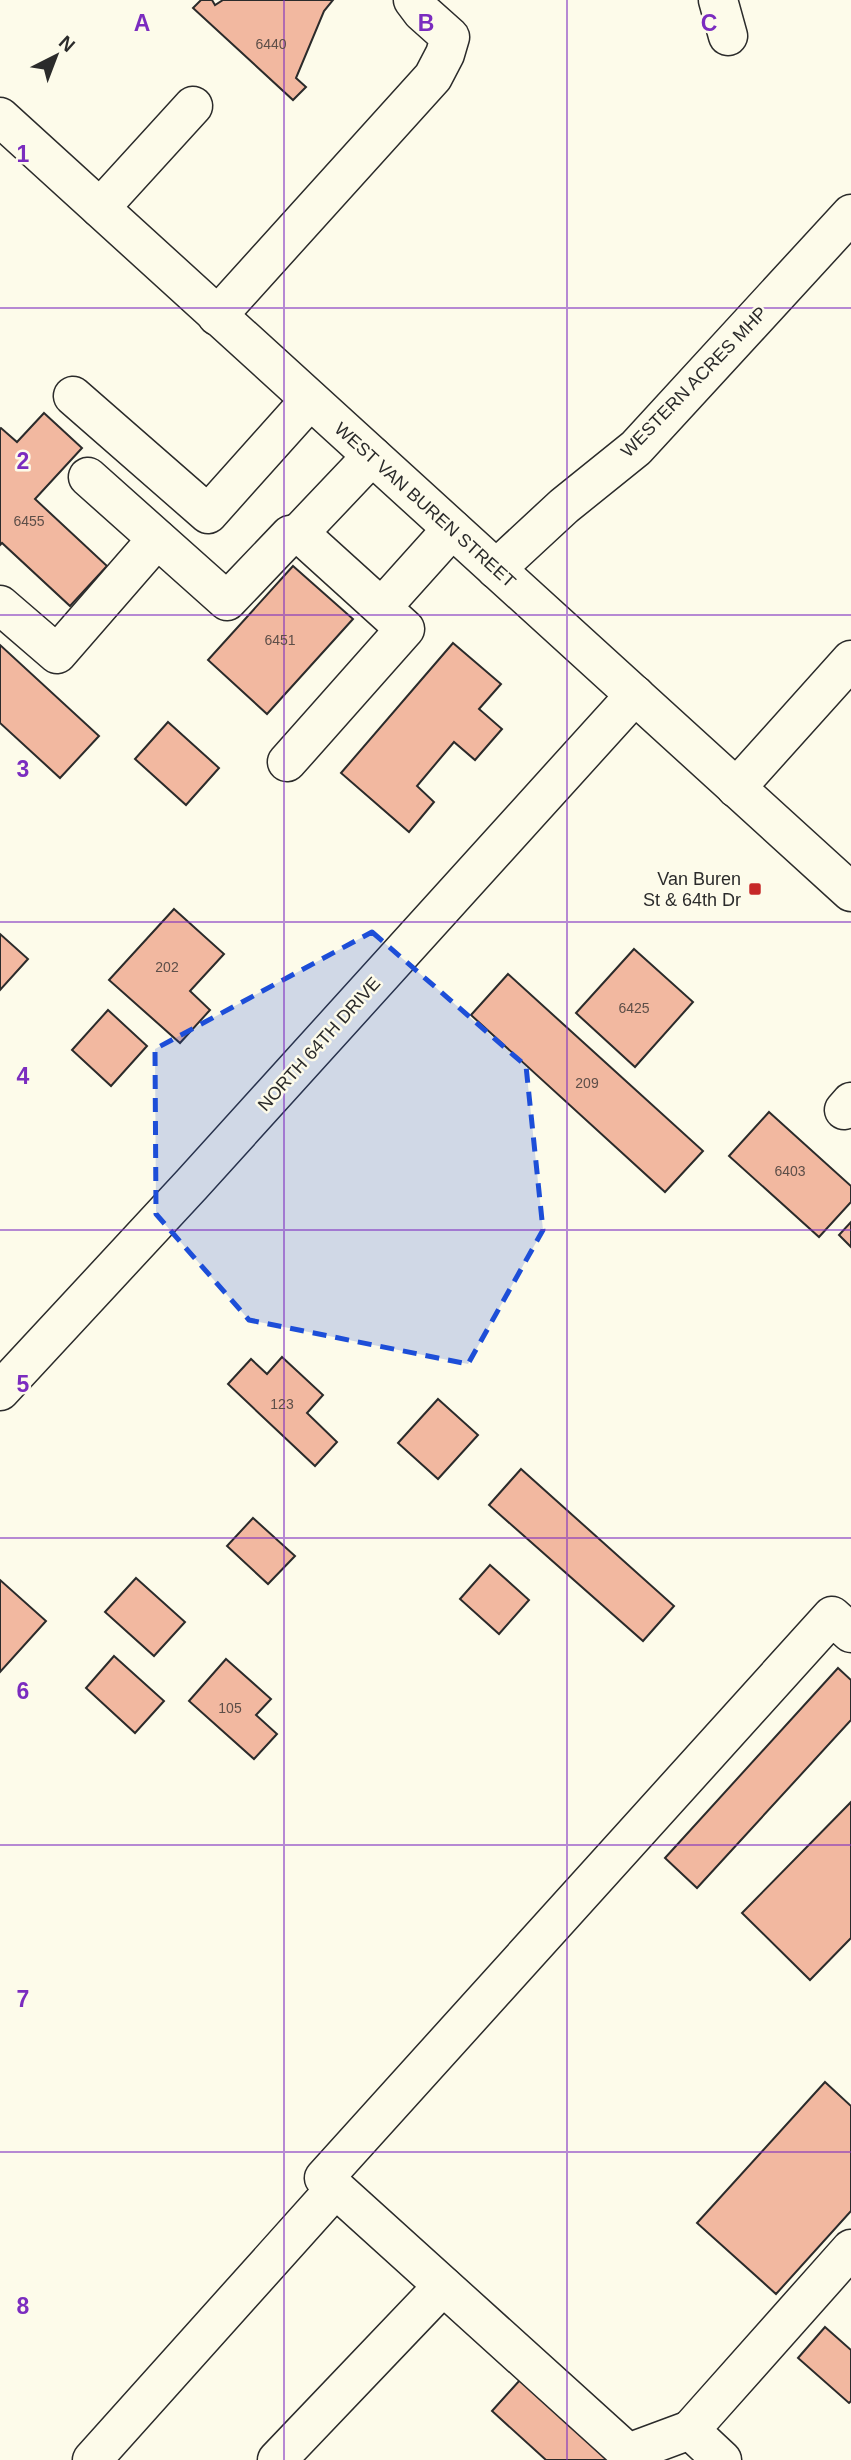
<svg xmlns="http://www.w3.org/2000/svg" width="851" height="2460" font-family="Arial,sans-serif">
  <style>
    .building { fill: #f2b8a0; stroke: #2b2b2b; stroke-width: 2 }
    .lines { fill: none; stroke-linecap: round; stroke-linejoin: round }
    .minor-casing { stroke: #2b2b2b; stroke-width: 41 }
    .major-casing { stroke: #2b2b2b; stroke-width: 41 }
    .minor { stroke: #fdfbea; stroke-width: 38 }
    .major { stroke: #fdfbea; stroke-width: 38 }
    .marked { fill: #1d4ed8; fill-opacity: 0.2; stroke: #1d4ed8; stroke-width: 5; stroke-dasharray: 14 9; stroke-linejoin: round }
    .grid { fill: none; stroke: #7b2cbf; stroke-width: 2; stroke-opacity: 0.55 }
    .poi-dot { fill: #c62828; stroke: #fdfbea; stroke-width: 2.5 }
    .labels { text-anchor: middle; stroke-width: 5; stroke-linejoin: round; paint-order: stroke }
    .number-label { font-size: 14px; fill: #5d4e48 }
    .street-label { font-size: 18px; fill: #2b2b2b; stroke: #fdfbea }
    .poi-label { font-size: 18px; fill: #2b2b2b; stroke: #fdfbea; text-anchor: end }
    .grid-label { font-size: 23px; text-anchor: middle; font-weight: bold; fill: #7b2cbf; stroke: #fdfbea; stroke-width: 5; stroke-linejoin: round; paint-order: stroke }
  </style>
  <rect width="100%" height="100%" fill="#fdfbea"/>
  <g class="building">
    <path d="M201 0H212L215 5 223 0H333L324 11 296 78 306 87 293 100 193 8Z"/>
    <path d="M44 413 82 448 35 499 107 566 70 606 2 543 0 545V429L1 428 17 442Z"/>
    <path d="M293 566 353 619 267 714 208 660Z"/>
    <path d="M453 643 501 684 479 709 502 729 475 760 454 742 417 786 434 802 409 832 341 773Z"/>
    <path d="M0 645 99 736 60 778 0 723Z"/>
    <path d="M168 722 219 768 186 805 135 759Z"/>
    <path d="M174 909 224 954 190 991 210 1010 180 1043 109 980Z"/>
    <path d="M0 934 28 959 0 990Z"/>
    <path d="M634 949 693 1002 635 1067 576 1013Z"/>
    <path d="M508 974 703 1151 665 1192 471 1015Z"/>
    <path d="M108 1010 147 1046 111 1086 72 1050Z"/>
    <path d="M769 1112 851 1186V1202L819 1237 729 1156Z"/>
    <path d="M851 1222V1247L839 1235Z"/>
    <path d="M282 1357 323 1395 307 1413 337 1442 315 1466 228 1384 251 1359 267 1374Z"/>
    <path d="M438 1399 478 1435 438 1479 398 1443Z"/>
    <path d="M521 1469 674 1606 643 1641 489 1505Z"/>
    <path d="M253 1518 295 1556 268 1584 227 1546Z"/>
    <path d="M490 1565 529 1600 499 1634 460 1599Z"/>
    <path d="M136 1578 185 1622 154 1656 105 1612Z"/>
    <path d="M0 1580 46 1621 0 1672Z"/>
    <path d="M114 1656 164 1701 135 1733 86 1688Z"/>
    <path d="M226 1659 271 1699 256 1715 277 1734 254 1759 189 1701Z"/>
    <path d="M838 1668 851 1680V1720L697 1888 665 1858Z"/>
    <path d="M851 1802V1938L810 1980 742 1913Z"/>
    <path d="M825 2082 851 2106V2211L776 2294 697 2223Z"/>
    <path d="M825 2327 851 2350V2401L849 2403 798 2358Z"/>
    <path d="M520 2380 608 2460H546L492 2411Z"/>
  </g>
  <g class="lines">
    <g class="minor-casing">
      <g id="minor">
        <path d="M718 0 728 36"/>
        <path d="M100 208 193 106"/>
        <path d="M217 316 433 77 445 54 450 37 422 12 413 0"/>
        <path d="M73 396 208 514 310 400"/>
        <path d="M88 477 227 601 290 535 299 533 405 629 287 762"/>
        <path d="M299 533 372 456"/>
        <path d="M496 569 564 506 636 448 851 214"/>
        <path d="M0 605 57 654 157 539"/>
        <path d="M382 607 452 529"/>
        <path d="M736 788 851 660"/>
        <path d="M844 1110 851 1102"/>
        <path d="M0 1391 192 1184 635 695"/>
        <path d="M690 2430 628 2453 324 2178 832 1616 851 1633"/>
        <path d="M92 2460 335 2189"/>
        <path d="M277 2460 443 2286"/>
        <path d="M722 2460 690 2430 851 2249"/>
      </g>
    </g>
    <g class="major-casing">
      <path id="major" d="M0 117 851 892"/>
    </g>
    <use href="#minor" class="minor"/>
    <use href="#major" class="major"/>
  </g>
  <path class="marked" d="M372 932 526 1066 543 1230 468 1364 249 1320 156 1214 155 1049Z"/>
  <path class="grid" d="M284 0V2460M567 0V2460M0 308H851M0 615H851M0 922H851M0 1230H851M0 1538H851M0 1845H851M0 2152H851"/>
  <rect class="poi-dot" x="748" y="882" width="14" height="14" rx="3.5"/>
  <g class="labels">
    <g class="number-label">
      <text x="271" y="49">6440</text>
      <text x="29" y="526">6455</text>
      <text x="280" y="645">6451</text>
      <text x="167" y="972">202</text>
      <text x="634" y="1013">6425</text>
      <text x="587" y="1088">209</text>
      <text x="790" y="1176">6403</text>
      <text x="282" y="1409">123</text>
      <text x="230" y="1713">105</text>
    </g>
    <g class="street-label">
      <text transform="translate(694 382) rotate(-46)" y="6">WESTERN ACRES MHP</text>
      <text transform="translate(425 505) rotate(42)" y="6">WEST VAN BUREN STREET</text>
      <text transform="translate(319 1044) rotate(-48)" y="6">NORTH 64TH DRIVE</text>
    </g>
    <g class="poi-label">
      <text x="741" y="885">Van Buren<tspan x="741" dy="21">St &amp; 64th Dr</tspan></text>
    </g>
  </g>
  <g class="grid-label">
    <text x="142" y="31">A</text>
    <text x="426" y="31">B</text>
    <text x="709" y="31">C</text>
    <text x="23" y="162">1</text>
    <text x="23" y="469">2</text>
    <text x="23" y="777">3</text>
    <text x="23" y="1084">4</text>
    <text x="23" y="1392">5</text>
    <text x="23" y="1699">6</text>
    <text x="23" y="2007">7</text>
    <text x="23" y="2314">8</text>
  </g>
  <g transform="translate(56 56) rotate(42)" stroke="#fdfbea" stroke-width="5" paint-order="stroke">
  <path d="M0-5L12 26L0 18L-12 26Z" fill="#2b2b2b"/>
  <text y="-10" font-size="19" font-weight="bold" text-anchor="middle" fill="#2b2b2b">N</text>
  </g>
</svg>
